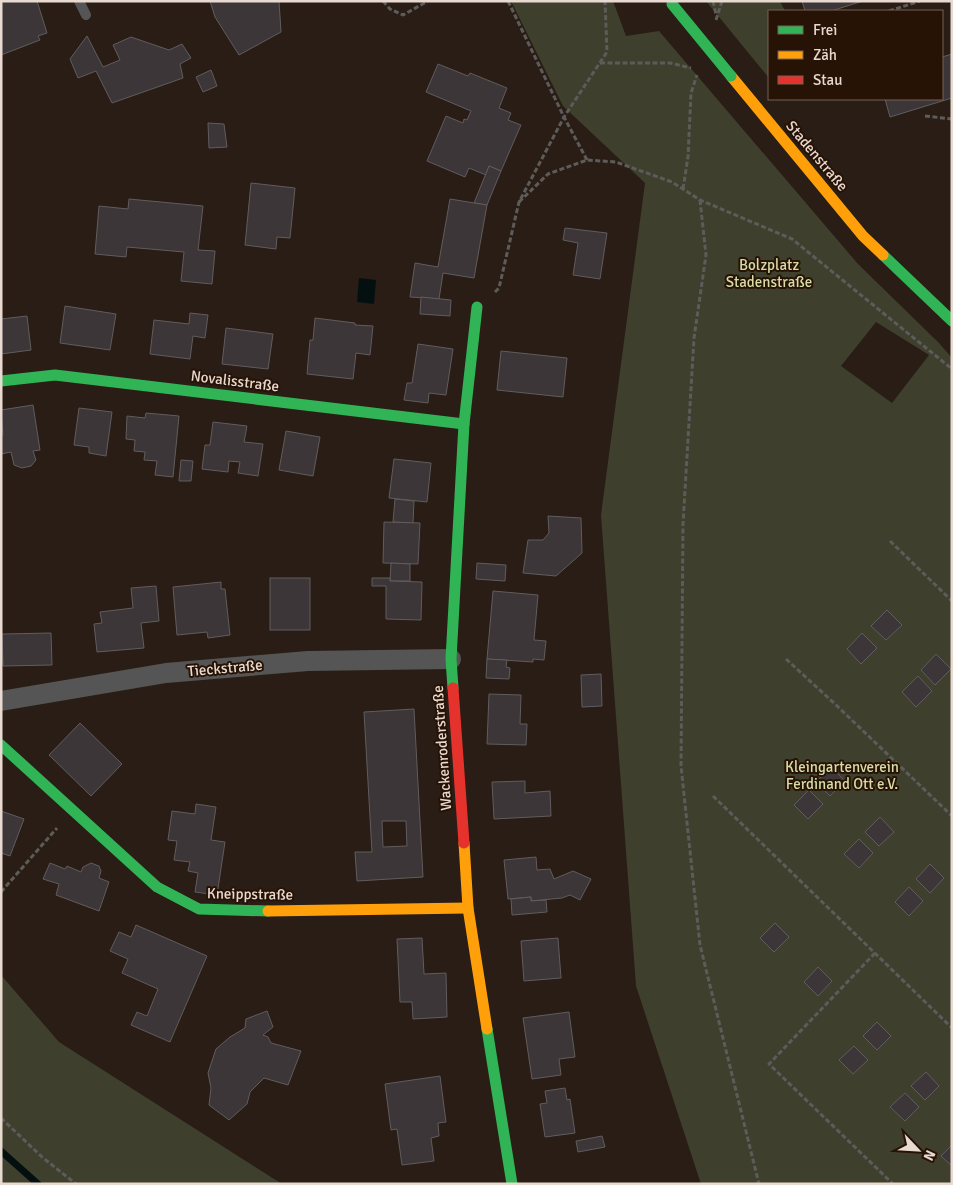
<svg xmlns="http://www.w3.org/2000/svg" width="953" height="1185" font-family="Signika,sans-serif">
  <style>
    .green { fill: #3e3f2d; fill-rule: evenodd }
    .water { fill: #041010 }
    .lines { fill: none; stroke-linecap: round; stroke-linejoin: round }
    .stream { stroke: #041010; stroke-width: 7 }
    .building { fill: #3c3638; stroke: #615c5e; fill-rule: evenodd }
    .path { stroke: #5e5c5a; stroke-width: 3; stroke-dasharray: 5 2.5; stroke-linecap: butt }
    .lane { stroke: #545554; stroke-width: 10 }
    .street { stroke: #545554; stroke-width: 20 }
    .fast { stroke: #30b455; stroke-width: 11 }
    .slow { stroke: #ff9f0a; stroke-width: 11 }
    .jam { stroke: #e5322d; stroke-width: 11 }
    .fast-bridge { stroke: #30b455; stroke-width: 11 }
    .labels { text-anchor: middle; stroke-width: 4; stroke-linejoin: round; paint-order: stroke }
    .street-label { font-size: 15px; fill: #e9dad1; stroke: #271305 }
    .park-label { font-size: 15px; fill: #d6dda6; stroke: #271305 }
  </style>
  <rect width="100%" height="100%" fill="#291d15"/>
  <g class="green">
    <path d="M511 1H613L626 36 659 31 858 264 939 343 952 358V1184H701L636 986 601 515 645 183 563 106ZM876 322 929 355 892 403 841 366Z"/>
    <path d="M706 1H780L785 11H769V78Z"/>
    <path d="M1 975 59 1042 282 1184H1Z"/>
  </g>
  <path class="water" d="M359 278 376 280 374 304 357 302Z"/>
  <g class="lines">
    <path class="stream" d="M1 1151 38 1184"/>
  </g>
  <g class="building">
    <path d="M1 1H37L47 33 38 36 40 40 1 55Z"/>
    <path d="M210 1H279L281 32 239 55 215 17Z"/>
    <path d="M802 1H863L831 11H805Z"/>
    <path d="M87 36 103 67 120 60 113 45 131 37 169 50 182 44 191 58 180 64 183 78 112 103 96 71 78 78 70 59Z"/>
    <path d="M952 54V98L890 117 885 99H942V57Z"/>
    <path d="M438 64 468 76 470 73 507 88 499 108 511 113 508 120 521 125 501 171 489 166 486 175 469 168 465 177 427 161 446 116 463 123 464 119 467 120 471 111 426 92Z"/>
    <path d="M211 70 217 86 203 92 196 77Z"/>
    <path d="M208 123 224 124 227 147 209 148Z"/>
    <path d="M489 166 501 171 487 205 474 203Z"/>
    <path d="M251 183 295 188 290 238 277 237 276 249 245 245Z"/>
    <path d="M129 199 203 206 198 250 215 251 212 284 181 281 184 252 127 247 126 257 95 254 99 206 128 209Z"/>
    <path d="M450 199 487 205 474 278 443 273 439 299 410 297 415 263 438 267Z"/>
    <path d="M565 228 607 233 600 279 573 275 578 243 563 240Z"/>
    <path d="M421 297 451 300 450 316 420 314Z"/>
    <path d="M65 306 116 314 110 350 60 343Z"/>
    <path d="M190 313 208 315 205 338 193 336 190 359 150 354 154 320 189 324Z"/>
    <path d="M27 316 31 350 1 354V319Z"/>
    <path d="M315 318 355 323V325L373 326 370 355 356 353 353 379 307 374 310 340H313Z"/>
    <path d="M226 328 273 334 268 369 222 364Z"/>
    <path d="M418 344 453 349 446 395 429 393 428 403 404 400 407 383H412Z"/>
    <path d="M501 351 567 358 563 397 497 390Z"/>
    <path d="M33 405 40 450 33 451 36 460 31 466 22 468 14 465 11 452 1 454V435H3L1 410Z"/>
    <path d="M79 408 112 412 106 456 89 453V447L74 445Z"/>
    <path d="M146 413 179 416 173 477 155 475 157 461 144 460 145 452 134 451 135 440 126 439 127 416 145 418Z"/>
    <path d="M213 422 247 426 244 442 263 444 258 476 238 473 240 462 229 461 228 472 202 469 205 445H210Z"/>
    <path d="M286 431 320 437 313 476 279 470Z"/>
    <path d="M394 459 431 463 427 502 389 498Z"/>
    <path d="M181 460 193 461 191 481H179Z"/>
    <path d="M395 499 414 501 413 523 393 522Z"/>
    <path d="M548 516 581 518 582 553 556 576 523 573 528 540H543L549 533Z"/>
    <path d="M384 522 420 523 418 564 383 563Z"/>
    <path d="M391 563 410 564V581H390Z"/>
    <path d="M477 563 506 565 505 581 476 579Z"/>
    <rect x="270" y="578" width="40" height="52"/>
    <path d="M372 578H390V581L422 582 421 620 386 619V586H372Z"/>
    <path d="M221 582V589H225L230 635 208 638 207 632 177 635 173 587Z"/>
    <path d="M156 586 159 621 141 623 144 648 97 652 94 624 102 623 100 612 133 608 131 588Z"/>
    <path d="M493 591 538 595 534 640 546 641 544 660 533 659V662L487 659Z"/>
    <path d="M887 610 902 625 886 640 871 626Z"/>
    <path d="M51 633 52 665 3 666 2 634Z"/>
    <path d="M862 633 877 648 861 664 847 649Z"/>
    <path d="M936 654 951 669 935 685 921 670Z"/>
    <path d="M487 659 507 660 506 667 510 668 509 679 486 678Z"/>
    <path d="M601 674 602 706 582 707 581 675Z"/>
    <path d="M918 676 932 691 916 707 902 692Z"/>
    <path d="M489 694 521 695 520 724H527L526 745 487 744Z"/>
    <path d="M414 709 423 877 357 881 355 852H372L364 712ZM382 821H406L407 846 383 847Z"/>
    <path d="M80 723 122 764 91 796 49 755Z"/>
    <path d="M831 767 845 781 830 796 816 782Z"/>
    <path d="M525 781V793L550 791 551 816 494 819 492 782Z"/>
    <path d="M809 790 823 804 808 819 794 805Z"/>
    <path d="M196 804 216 807 211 840 225 842 217 895 195 892 198 873 188 871 190 862 174 860 177 841 168 840 172 811 195 814Z"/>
    <path d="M1 811 24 819 10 856 1 853Z"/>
    <path d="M880 817 894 832 879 846 865 832Z"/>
    <path d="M859 839 873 853 859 868 844 854Z"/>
    <path d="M536 857 537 870 550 869 554 879 573 871 591 879 580 900 570 895 562 898 531 901V897L508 899 504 860Z"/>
    <path d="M50 863 65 869 67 866 81 872 83 867 91 863 99 866 101 871 99 878 109 882 99 911 56 895 59 884 43 879Z"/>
    <path d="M930 864 944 878 930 893 916 879Z"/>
    <path d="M909 887 923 901 909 916 895 902Z"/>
    <path d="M531 897V901L546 900 547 912 512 915 511 899Z"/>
    <path d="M775 923 789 937 774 952 760 938Z"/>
    <path d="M136 925 207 956 170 1042 131 1025 137 1012 147 1016 158 989 122 973 128 959 110 951 119 932 131 937Z"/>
    <path d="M422 938 424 974 446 973 447 1017 413 1019 412 1002H400L397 939Z"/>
    <path d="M558 938 561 978 524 981 521 941Z"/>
    <path d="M818 967 832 981 818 996 804 982Z"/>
    <path d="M267 1011 273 1027 263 1035 268 1037 271 1043 301 1051 288 1085 264 1078 250 1092 247 1104 229 1120 209 1105 211 1088 208 1073 216 1049 230 1037 245 1028 246 1019Z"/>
    <path d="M569 1012 575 1057 559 1059 561 1075 532 1079 523 1018Z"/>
    <path d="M877 1022 891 1036 877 1050 863 1036Z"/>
    <path d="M854 1046 868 1060 853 1074 839 1060Z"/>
    <path d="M926 1072 939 1086 925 1100 911 1086Z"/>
    <path d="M440 1076 446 1122 438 1123 439 1136 431 1138 434 1161 402 1165 397 1129 391 1130 385 1084Z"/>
    <path d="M565 1088 567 1100 570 1099 575 1133 545 1137 540 1104 547 1103 545 1091Z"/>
    <path d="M905 1093 919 1107 905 1121 890 1107Z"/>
    <path d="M602 1136 605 1147 578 1152 576 1141Z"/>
    <path d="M952 1145V1166L941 1156Z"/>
  </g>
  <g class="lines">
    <g class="path">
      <path d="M383 1 390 9 403 15 428 1"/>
      <path d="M508 1 564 117 587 160"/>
      <path d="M713 1 716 15"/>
      <path d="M889 11 920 1"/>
      <path d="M716 20 722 1"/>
      <path d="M600 63H670L691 68"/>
      <path d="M925 116 952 119"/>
      <path d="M683 189 688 157 691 93 697 75"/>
      <path d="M700 200 706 255 694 338 683 524 681 766 700 945 759 1184"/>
      <path d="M519 202 548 174 587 160 616 162 672 182 700 200 792 239 952 369"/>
      <path d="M495 292 499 288 519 202 564 117 607 52 605 1"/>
      <path d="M890 541 952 601"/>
      <path d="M786 659 835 704 952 816"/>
      <path d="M713 796 952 1028"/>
      <path d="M1 892 57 828"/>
      <path d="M875 953 769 1064 893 1184"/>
      <path d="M1 1118 42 1157 76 1184"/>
    </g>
    <path class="lane" d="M79 1 86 15"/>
    <path class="street" d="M1 701 166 673 308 661 451 659"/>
    <g class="fast">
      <path d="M883 255 952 321"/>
      <path d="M1 381 55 375 464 424"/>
      <path d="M453 688 451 659 464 424 477 307"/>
      <path d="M1 745 157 887 199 909 268 911"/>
      <path d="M487 1029 512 1184"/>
    </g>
    <g class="slow">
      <path d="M731 76 863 236 883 255"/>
      <path d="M464 843 468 908 487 1029"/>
      <path d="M268 911 468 908"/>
    </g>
    <path class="jam" d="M453 688 464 843"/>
    <path class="fast-bridge" d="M672 4 731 76"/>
  </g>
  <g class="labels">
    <g class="street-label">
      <text transform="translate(817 156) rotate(50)" y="5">Stadenstraße</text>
      <text transform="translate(235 381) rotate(7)" y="5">Novalisstraße</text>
      <text transform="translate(225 668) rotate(-5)" y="5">Tieckstraße</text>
      <text transform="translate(442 748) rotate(-94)" y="5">Wackenroderstraße</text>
      <text transform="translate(250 894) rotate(1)" y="5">Kneippstraße</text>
    </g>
    <g class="park-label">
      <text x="769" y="270">Bolzplatz<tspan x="769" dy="17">Stadenstraße</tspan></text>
      <text x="842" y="772">Kleingartenverein<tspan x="842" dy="17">Ferdinand Ott e.V.</tspan></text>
    </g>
  </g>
  <rect width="953" height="1185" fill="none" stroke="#e9dad1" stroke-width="5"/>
  <rect x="768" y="10" width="175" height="90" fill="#271305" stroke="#756357"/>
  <rect x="778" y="26" width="25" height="8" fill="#30b455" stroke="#756357"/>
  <text x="813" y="35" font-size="15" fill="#e9dad1">Frei</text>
  <rect x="778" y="51" width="25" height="8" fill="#ff9f0a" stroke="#756357"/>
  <text x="813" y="60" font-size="15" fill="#e9dad1">Zäh</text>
  <rect x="778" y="76" width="25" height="8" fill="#e5322d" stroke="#756357"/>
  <text x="813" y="85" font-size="15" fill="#e9dad1">Stau</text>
  <g transform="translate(918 1150) rotate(115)" stroke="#271305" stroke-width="4" paint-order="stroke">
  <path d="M0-4L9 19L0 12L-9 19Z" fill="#e9dad1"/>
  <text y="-8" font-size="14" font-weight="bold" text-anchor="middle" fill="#e9dad1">N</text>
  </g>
</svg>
